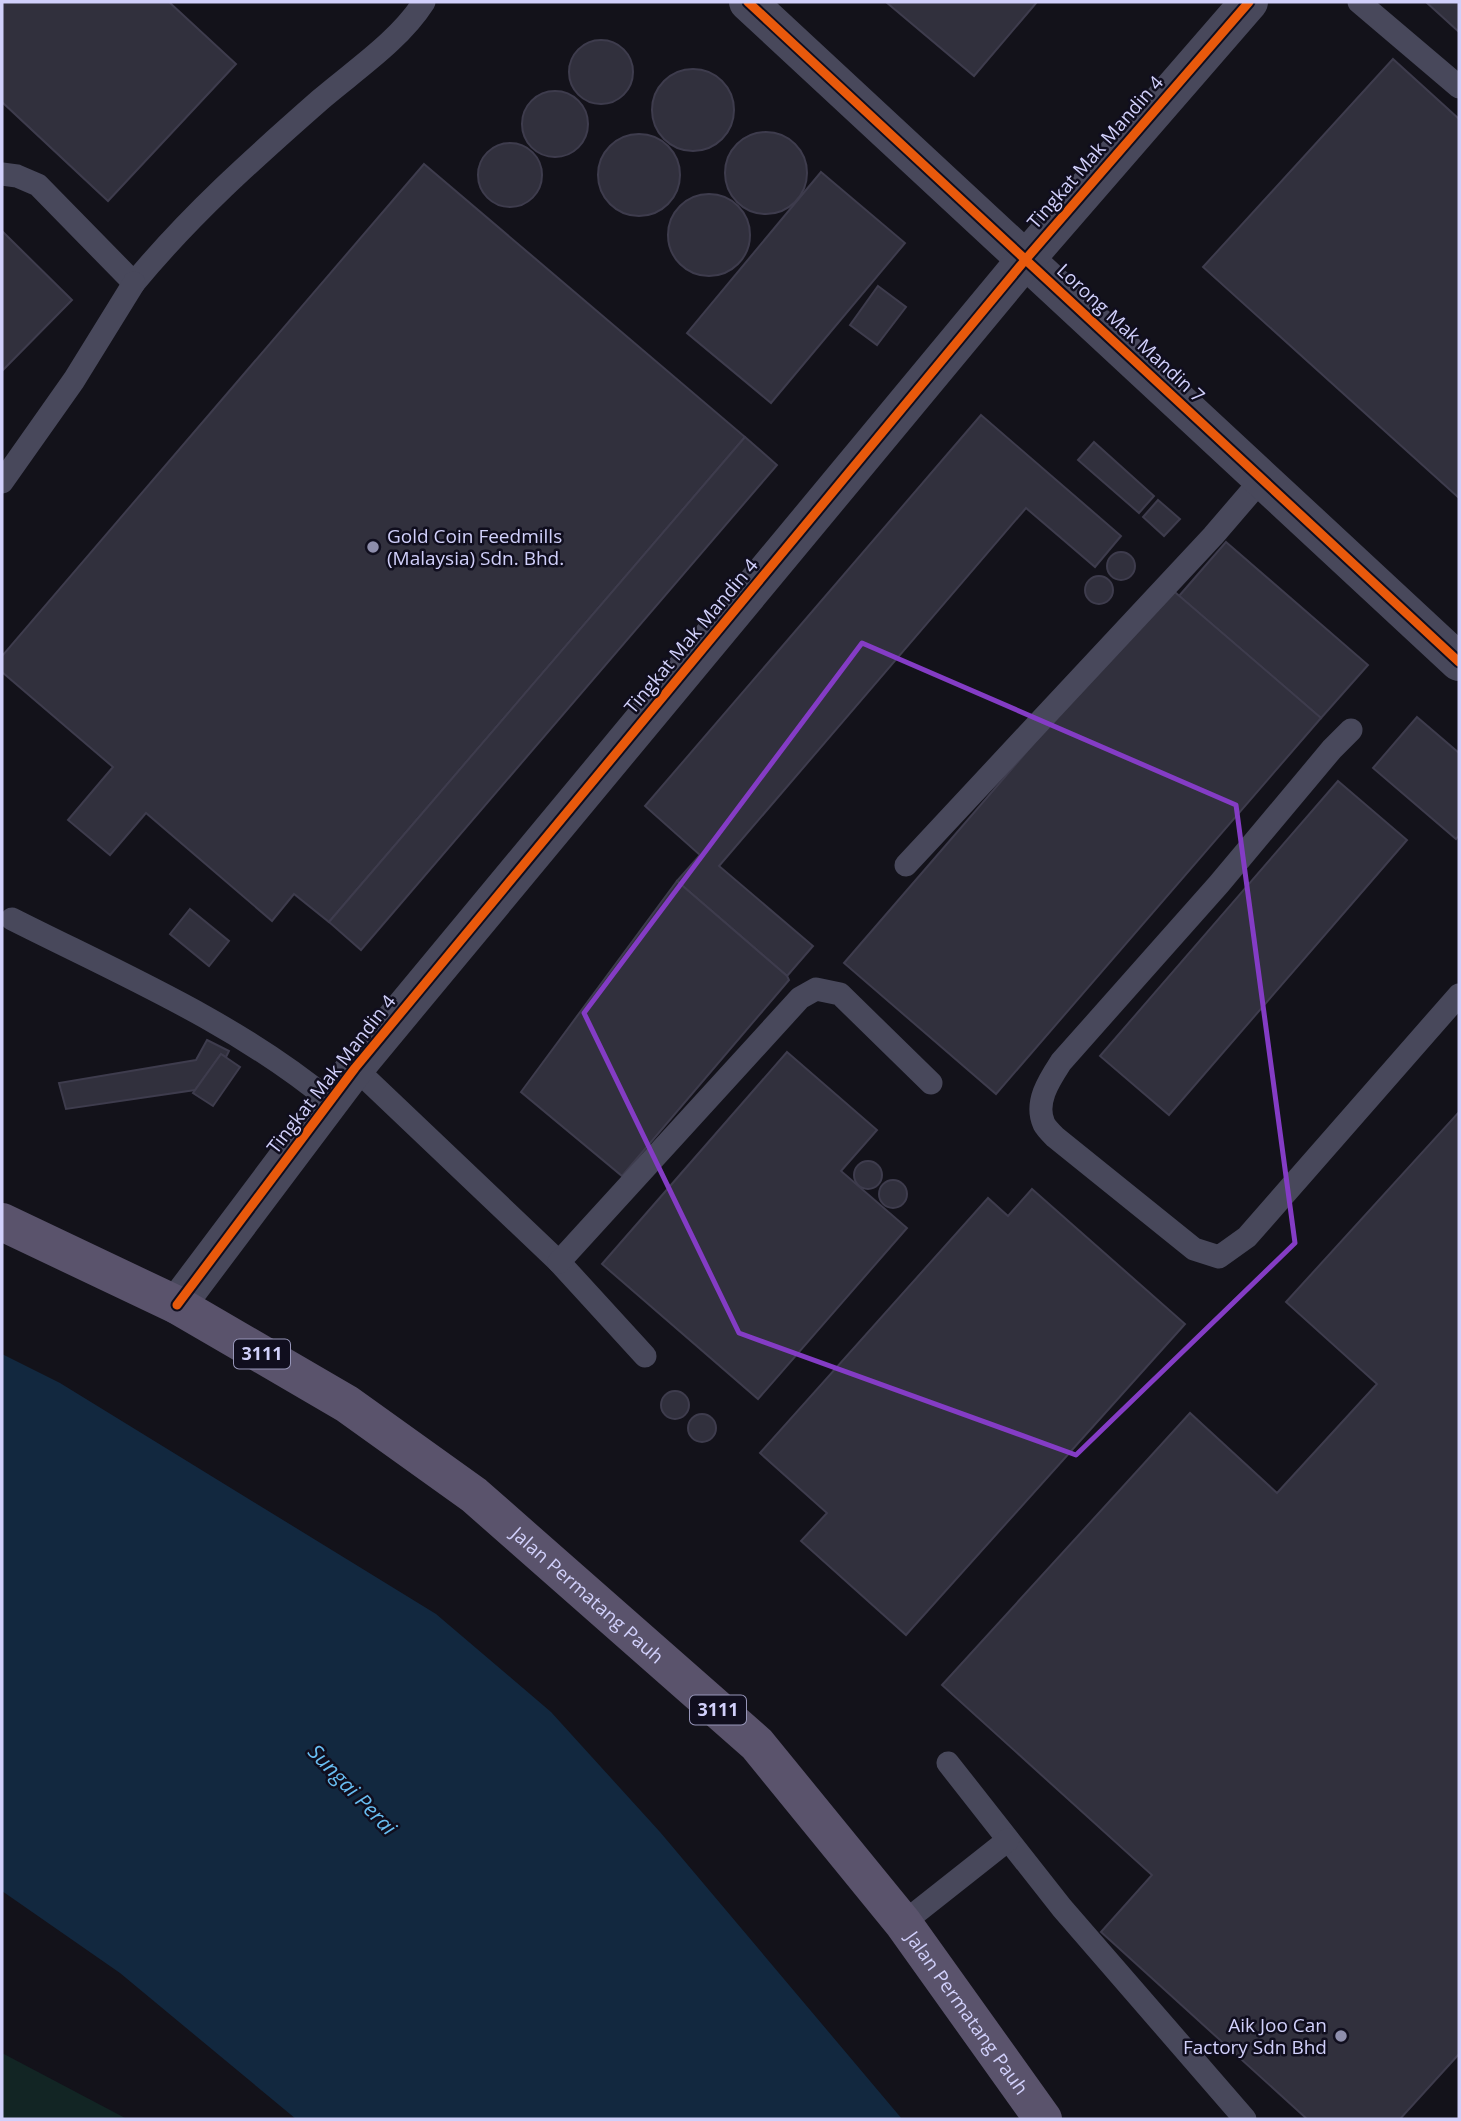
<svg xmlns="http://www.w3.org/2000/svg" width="1461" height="2121" font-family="'Open Sans',sans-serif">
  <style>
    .green { fill: #122524 }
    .water { fill: #12283f }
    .building { fill: #31303d; stroke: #3e3c4d; stroke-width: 2 }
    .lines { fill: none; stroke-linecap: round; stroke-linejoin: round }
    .lane { stroke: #48485b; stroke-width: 23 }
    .street { stroke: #48485b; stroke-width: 38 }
    .primary { stroke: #5a536c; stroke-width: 38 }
    .cycleway-casing { stroke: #100e1e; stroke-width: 13 }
    .cycleway { stroke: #e8590c; stroke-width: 9 }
    .marked { fill: none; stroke: #843cc5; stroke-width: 5; stroke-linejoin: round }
    .poi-dot { fill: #8e8eac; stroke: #100e1e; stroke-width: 2.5 }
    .labels { text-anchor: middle; stroke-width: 5; stroke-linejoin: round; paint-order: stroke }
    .shield { fill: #100e1e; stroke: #9796b9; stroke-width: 2 }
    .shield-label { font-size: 18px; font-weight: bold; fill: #d1d0fb }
    .street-label { font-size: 19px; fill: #d1d0fb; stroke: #100e1e }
    .poi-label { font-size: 19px; fill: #d1d0fb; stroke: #100e1e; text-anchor: start }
    .water-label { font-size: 21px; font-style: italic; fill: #68bdf1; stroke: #100e1e }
  </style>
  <rect width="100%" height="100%" fill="#13121a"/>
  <path class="green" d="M2 2053 127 2119H2Z"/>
  <path class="water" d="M2 1354 60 1383 436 1614 551 1712 660 1832 902 2119H296L120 1973 2 1891Z"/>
  <g class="building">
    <path d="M2 2H169L236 64 108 201 2 102Z"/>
    <path d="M886 2H1037L974 76Z"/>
    <path d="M1426 2H1459V32Z"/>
    <circle cx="601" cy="72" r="32"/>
    <path d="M1393 59 1459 119V498L1203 267Z"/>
    <circle cx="693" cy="110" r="41"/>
    <circle cx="555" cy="124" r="33"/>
    <circle cx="766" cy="173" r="41"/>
    <circle cx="639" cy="175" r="41"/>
    <circle cx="510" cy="175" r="32"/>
    <path d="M424 164 745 437 329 922 294 894 272 921 146 813 110 855 68 820 113 767 2 672V656Z"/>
    <path d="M821 172 905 243 771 403 687 333Z"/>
    <circle cx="709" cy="235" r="41"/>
    <path d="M2 231 72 300 2 371Z"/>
    <path d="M878 286 906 307 877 345 850 325Z"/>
    <path d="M981 415 1121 536 1095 567 1026 508 719 866 813 946 787 976 677 881 700 855 645 806Z"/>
    <path d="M745 437 777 465 361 950 329 922Z"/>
    <path d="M1094 442 1154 496 1139 513 1078 460Z"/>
    <path d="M1158 500 1180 519 1164 536 1143 517Z"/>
    <path d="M1226 542 1368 665 1321 718 1179 596Z"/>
    <circle cx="1121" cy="566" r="14"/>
    <circle cx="1099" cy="590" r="14"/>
    <path d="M1169 587 1321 718 996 1094 844 963Z"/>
    <path d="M1417 717 1459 753V835L1456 839 1373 768Z"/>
    <path d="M1338 781 1407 840 1169 1115 1100 1056Z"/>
    <path d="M677 881 787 976 789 980 622 1176 521 1092Z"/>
    <path d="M190 909 229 941 209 966 170 934Z"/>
    <path d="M207 1040 229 1051 226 1057 221 1054 195 1090 66 1109 59 1083 196 1060Z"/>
    <path d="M787 1052 877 1130 841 1171 907 1228 758 1399 602 1264Z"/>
    <path d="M221 1054 240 1067 213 1106 193 1093Z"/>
    <path d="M1459 1112V2054L1400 2119H1307L1101 1932 1152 1875 942 1685 1190 1413 1277 1493 1377 1384 1286 1302Z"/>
    <circle cx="868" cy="1175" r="14"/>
    <circle cx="893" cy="1194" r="14"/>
    <path d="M1032 1189 1185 1324 906 1635 801 1541 827 1513 760 1453 988 1198 1008 1216Z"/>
    <circle cx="675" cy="1405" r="14"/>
    <circle cx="702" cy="1428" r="14"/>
  </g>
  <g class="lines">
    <g class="lane">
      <path d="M1359 2 1459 87"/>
      <path d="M2 174 17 176 38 185 134 283C190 215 254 158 320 100 355 70 399 41 424 2"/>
      <path d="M2 482 74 380 134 283"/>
      <path d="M1351 730 1332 749 1219 884 1061 1062C1050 1079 1034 1102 1044 1124 1046 1128 1051 1133 1055 1137L1194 1249 1219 1257 1247 1237 1459 995"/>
      <path d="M906 865 1213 536 1262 479"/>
      <path d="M12 919C121 974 236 1023 330 1101"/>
      <path d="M355 1068 559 1262 645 1356"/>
      <path d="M559 1262 800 998 816 989 840 994 931 1083"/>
      <path d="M948 1763 1062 1908 1245 2119"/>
      <path d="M903 1923 1008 1840"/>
    </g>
    <g class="street">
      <path d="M748 2 1459 662"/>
      <path d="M177 1305 355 1068 1026 259 1249 2"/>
    </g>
    <path class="primary" id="s1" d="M2 1222 177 1305 347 1404 474 1495 757 1744 903 1923 1043 2119"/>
    <g class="cycleway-casing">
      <g id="cycleway">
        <path d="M748 2 1459 662"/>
        <path d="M177 1305 355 1068 1026 259 1249 2"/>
      </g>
    </g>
    <use href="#cycleway" class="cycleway"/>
  </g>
  <path class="marked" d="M862 643 1236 805 1295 1243 1076 1455 739 1333 584 1013Z"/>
  <g class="poi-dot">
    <circle cx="373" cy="547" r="7"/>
    <circle cx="1341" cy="2036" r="7"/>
  </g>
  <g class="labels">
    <g class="shield">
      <rect x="234" y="1339.5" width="56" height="29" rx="5"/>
      <rect x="690" y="1695.5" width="56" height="29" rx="5"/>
    </g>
    <g class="shield-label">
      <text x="262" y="1360">3111</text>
      <text x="718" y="1716">3111</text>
    </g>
    <g class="street-label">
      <text transform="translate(1095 152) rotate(-49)" y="7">Tingkat Mak Mandin 4</text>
      <text transform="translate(1131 333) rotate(43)" y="7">Lorong Mak Mandin 7</text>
      <text transform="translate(691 636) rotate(-50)" y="7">Tingkat Mak Mandin 4</text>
      <text transform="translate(331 1074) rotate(-52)" y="7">Tingkat Mak Mandin 4</text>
      <text dy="7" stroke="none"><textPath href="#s1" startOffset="698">Jalan Permatang Pauh</textPath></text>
      <text dy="7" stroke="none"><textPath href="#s1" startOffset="1265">Jalan Permatang Pauh</textPath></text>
    </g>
    <g class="poi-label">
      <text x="387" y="543">Gold Coin Feedmills<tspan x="387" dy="22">(Malaysia) Sdn. Bhd.</tspan></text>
      <text x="1327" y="2032" text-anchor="end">Aik Joo Can<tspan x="1327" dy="22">Factory Sdn Bhd</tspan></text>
    </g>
    <g class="water-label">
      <text transform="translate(352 1790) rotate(46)" y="7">Sungai Perai</text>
    </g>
  </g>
  <rect width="1461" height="2121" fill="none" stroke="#d1d0fb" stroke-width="7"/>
</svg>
